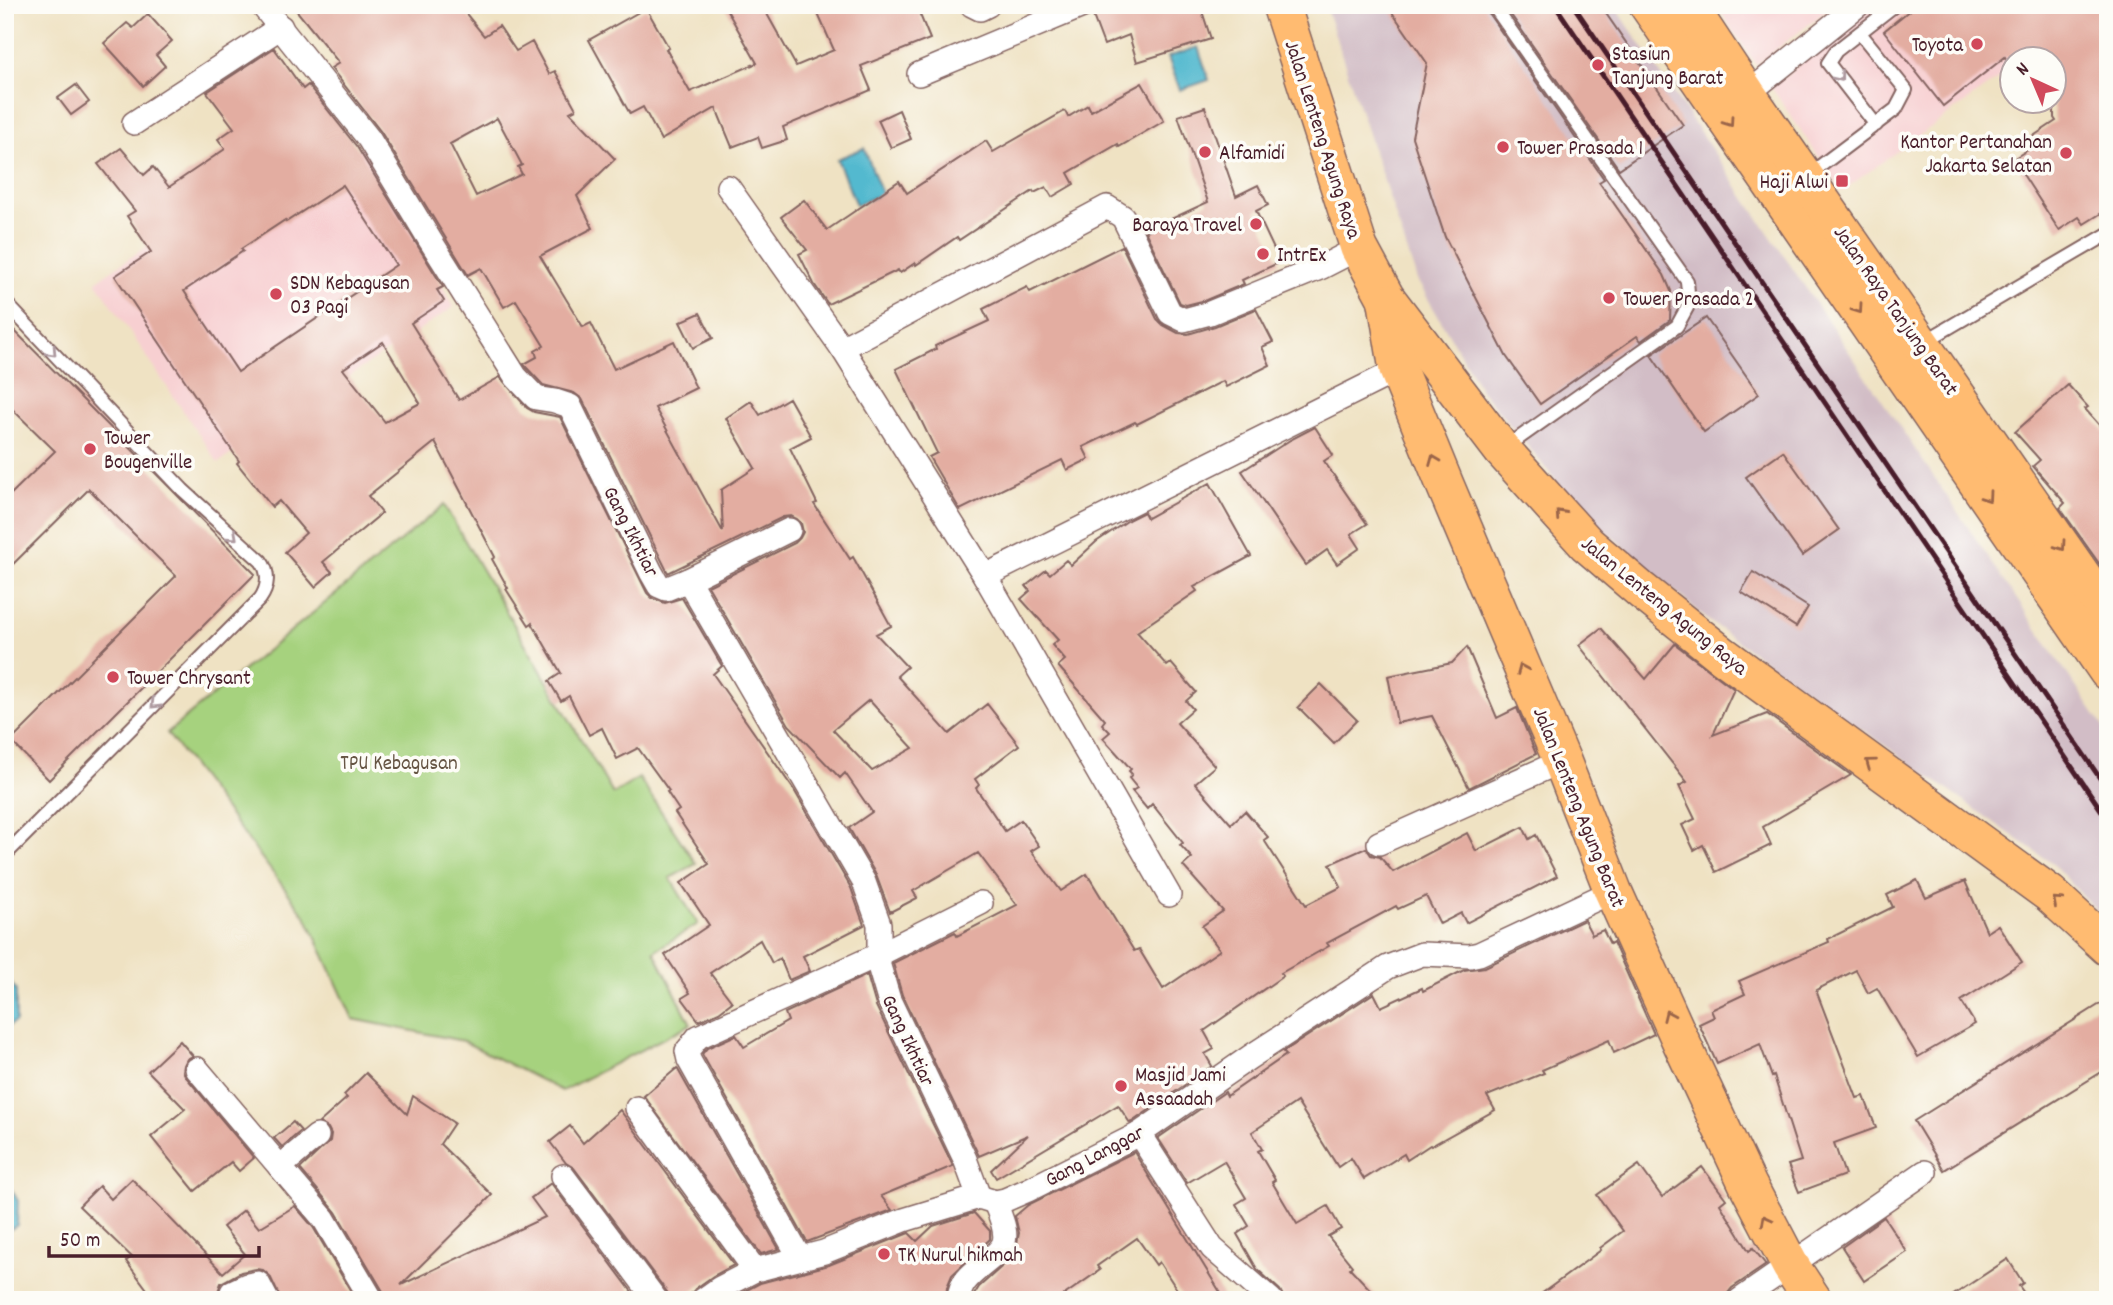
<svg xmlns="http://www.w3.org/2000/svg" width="2113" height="1305" font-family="Dekko,sans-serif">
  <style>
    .built { fill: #f7cfd1 }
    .industrial { fill: #d2bdc6 }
    .green { fill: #a6d27e; stroke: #787854; stroke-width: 2 }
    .water { fill: #52b9cf; stroke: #4e6c7d; stroke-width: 2 }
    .building { fill: #e3ada1; fill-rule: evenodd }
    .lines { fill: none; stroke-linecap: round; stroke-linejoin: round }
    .service-casing { stroke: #846360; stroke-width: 16 }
    .minor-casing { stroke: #846360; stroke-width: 26 }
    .primary-casing { stroke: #846360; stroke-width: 40 }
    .service { stroke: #fff; stroke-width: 12 }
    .minor { stroke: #fff; stroke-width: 23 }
    .primary { stroke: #ffbb71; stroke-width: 37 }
    .rail { stroke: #4a1f2b; stroke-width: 5 }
    .oneway { stroke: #ae9aa0 }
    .oneway2 { stroke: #9b654a }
    .poi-dot { fill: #d1495b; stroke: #fdfcf7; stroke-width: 2.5 }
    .labels { text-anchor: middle; stroke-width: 7; stroke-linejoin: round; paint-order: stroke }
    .poi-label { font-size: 21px; fill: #4a1f2b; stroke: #fdfcf7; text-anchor: start }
    .street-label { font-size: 21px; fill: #4a1f2b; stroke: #fdfcf7 }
    .park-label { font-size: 21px; fill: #654; stroke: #fdfcf7 }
  </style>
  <rect width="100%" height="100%" fill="#fdfcf7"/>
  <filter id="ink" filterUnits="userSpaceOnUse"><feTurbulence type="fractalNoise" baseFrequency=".0143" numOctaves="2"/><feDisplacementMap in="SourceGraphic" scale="14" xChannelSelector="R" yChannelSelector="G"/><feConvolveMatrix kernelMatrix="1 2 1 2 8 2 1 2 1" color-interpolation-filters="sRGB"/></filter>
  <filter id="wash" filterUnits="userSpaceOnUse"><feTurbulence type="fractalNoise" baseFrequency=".00686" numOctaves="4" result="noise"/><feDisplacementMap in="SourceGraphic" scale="28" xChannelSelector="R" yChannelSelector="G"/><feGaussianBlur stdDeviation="1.57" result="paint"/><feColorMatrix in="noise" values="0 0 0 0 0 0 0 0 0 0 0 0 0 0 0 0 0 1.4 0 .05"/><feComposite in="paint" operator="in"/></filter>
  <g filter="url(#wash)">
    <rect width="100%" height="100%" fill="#efe2c3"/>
    <g class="built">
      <path d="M1716 5H1834L1756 65Z"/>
      <path d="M1874 5H2108V52L2054 88V60H2011V89L2002 76 1842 191 1771 87Z"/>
      <path d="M364 146 454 307 218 463 96 281 287 151 308 181Z"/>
    </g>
    <path class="industrial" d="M1325 5H1614L2108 734V923L2054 865 1709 621 1577 506 1482 391 1417 280Z"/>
    <path class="green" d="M444 505 613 794 639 778 696 864 670 878 698 924 654 951 691 1024 562 1091 463 1041 353 1019 307 918 167 733Z"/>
    <g class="water">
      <path d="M1198 47 1209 80 1180 90 1168 57Z"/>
      <path d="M864 148 882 194 856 205 837 159Z"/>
      <path d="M5 973 16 991V1021L5 1029Z"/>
      <path d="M5 1178 18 1201 17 1225 5 1233Z"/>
    </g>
    <g id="blocks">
      <g class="building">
        <path d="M292 5H459L484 36 499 26 516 51 532 42 549 74 555 71 576 109 570 112 615 159 577 196 593 228 540 256 583 327 591 323 614 369 674 341 696 388 655 408 723 532 721 490 755 468 726 418 751 401 760 415 789 398 811 437 790 448 817 503 814 504 850 559 853 557 891 626 876 634 907 667 897 676 949 734 987 704 1019 745 975 779 979 785 976 788 1005 831 1021 820 1039 846 1031 851 1061 891 1087 874 1134 951 1139 949 1163 989 1220 950 1202 926 1223 911 1183 866 1192 858 1180 845 1183 843 1152 804 1147 809 1132 791 1137 788 1129 778 1132 774 1129 771 1131 769 1103 738 1110 732 1102 724 1105 720 1058 666 1065 660 1052 645 1058 640 1021 599 1030 591 1026 586 1046 570 1050 574 1066 560 1071 565 1096 542 1130 519 1144 512 1147 518 1210 483 1251 556 1194 587 1197 591 1137 632 1167 666 1171 663 1196 692 1186 701 1193 709 1177 723 1215 766 1195 783 1231 824 1245 811 1268 837 1264 840 1306 905 1341 887 1330 864 1366 848 1371 855 1380 857 1393 872 1467 833 1476 851 1523 827 1529 839 1536 835 1557 876 1466 923 1461 913 1440 924 1426 896 1398 909 1396 906 1327 943 1329 946 1281 973 1283 976 1204 1031 1214 1049 1205 1054 1212 1066 1132 1122 1130 1123 1118 1105 996 1178 991 1170 1028 1135 979 1156 902 995 893 963 955 932 957 936 1017 905 978 853 913 891 917 898 890 912 876 875 849 828 872 812 845 773 840 778 789 725 708 586 795 543 800 538 803 532 801 523 797 519 791 516 783 517 668 573 582 399 574 393 543 385 527 368 524 364 537 357 535 351 544 346 516 300 504 307 481 268 468 275 381 132 331 68 339 63ZM497 118 522 165 518 167 522 174 476 196 450 144ZM869 700 913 748 872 771 833 730Z"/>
        <path d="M724 5H762L796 66 834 50 814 5H916L930 39 861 66 871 90 783 127 787 140 762 148 758 137 732 147 716 108 661 140 643 107 630 114 589 40 646 8 669 48 666 49 690 92 757 63Z"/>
        <path d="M1099 5H1200L1211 39 1137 62 1129 35 1104 45 1093 16 1096 13Z"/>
        <path d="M1387 5H1484L1486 10 1604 179 1599 182 1664 275 1671 291 1670 320 1641 341 1637 336 1540 404 1506 356 1445 237 1412 137 1427 63Z"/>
        <path d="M1504 5H1600L1683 125 1619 169Z"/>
        <path d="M1916 5H2108V209L2084 224 2079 217 2059 230 2013 159 2034 146 2029 139 2056 121 2054 118V60H2007L2005 57 1943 106 1884 31Z"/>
        <path d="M148 14 172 41 156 55 165 66 143 86 104 43 127 23 133 28Z"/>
        <path d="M274 48 303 89 308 85 357 147 443 287 437 290 444 301 411 323 459 400 500 377 527 408 534 412 560 417 647 593 653 599 665 603 682 598 722 666 713 674 794 790 851 888 864 925 803 956 810 971 789 980 780 958 772 963 760 940 710 973 732 1002 719 1012 699 1021 682 998 690 993 665 955 709 925 681 883 709 864 675 813 679 810 667 792 669 791 638 748 617 759 602 728 589 735 569 696 561 701 549 681 561 673 532 623 529 625 506 589 508 588 492 559 495 557 435 442 368 496 382 513 323 562 332 572 315 587 285 552 306 533 279 501 272 507 237 463 239 461 115 276 151 252 127 216 135 211 98 164 121 148 144 175 153 167 169 187 225 149 218 139 234 128 207 92ZM343 185 396 265 238 372 184 291 243 251 241 249 285 220 286 222ZM383 342 420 403 385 422 343 369Z"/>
        <path d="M1142 83 1164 121 1119 147 1118 144 1068 173 1074 184 1052 197 1046 187 1034 193 1033 191 959 240 957 237 916 265 915 263 900 273 898 270 828 304 814 284 799 254 807 250 781 217 804 200 827 230 899 181 907 193 986 141 993 152 1065 111 1068 117 1088 105 1091 111Z"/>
        <path d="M76 85 89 102 71 115 58 98Z"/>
        <path d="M1205 107 1236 196 1258 185 1268 205 1256 211 1280 262 1242 280 1244 284 1206 300 1186 305 1180 303 1145 231 1208 202 1178 116Z"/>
        <path d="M899 110 911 139 891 148 878 120Z"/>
        <path d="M1122 246 1157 319 1163 325 1178 333 1188 334 1215 326 1256 309 1273 342 1262 347 1270 365 1226 387 1223 381 1137 424 1135 422 1083 447 1089 459 1067 470 1062 460 960 510 929 457 937 453 896 369 936 349 935 346 989 321 983 309 1027 287 1030 292Z"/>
        <path d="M700 313 713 338 693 348 680 322Z"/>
        <path d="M1706 318 1759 394 1704 432 1651 355Z"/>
        <path d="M5 321 255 574 49 780 11 741 176 576 89 489 5 572V500L55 451 5 402Z"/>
        <path d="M2068 385 2088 407 2085 409 2108 435V576L2060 508 2065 503 2033 466 2040 460 2015 432Z"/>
        <path d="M1315 427 1333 455 1324 461 1367 524 1351 534 1360 548 1337 564 1327 550 1306 565 1242 471 1290 440Z"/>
        <path d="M1783 451 1839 530 1802 556 1746 477Z"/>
        <path d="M1753 572 1808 607 1796 627 1741 592Z"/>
        <path d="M1601 628 1646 679 1675 644 1734 689 1713 735 1767 714 1851 775 1763 827 1771 845 1716 872 1703 845 1694 850 1682 825 1695 819 1679 786 1687 782 1579 645Z"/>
        <path d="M1467 647 1497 718 1517 708 1536 754 1469 788 1432 716 1397 723 1388 676 1452 663Z"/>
        <path d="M1321 684 1357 720 1334 743 1298 707Z"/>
        <path d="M1917 880 1926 898 1965 881 1987 932 1998 925 2022 962 1961 1001 1975 1024 1918 1057 1877 988 1868 993 1856 970 1816 990 1857 1098 1864 1096 1876 1128 1834 1143 1845 1175 1799 1192 1788 1165 1801 1161 1774 1076 1772 1077 1760 1044 1717 1064 1699 1024 1714 1017 1711 1010 1745 994 1739 981 1829 942 1828 939 1893 907 1887 895Z"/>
        <path d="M1584 920 1592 935 1603 930 1610 944 1613 942 1654 1034 1614 1053 1609 1040 1542 1070 1544 1073 1487 1096 1495 1110 1431 1146 1430 1145 1407 1160 1404 1154 1364 1179 1351 1158 1338 1167 1297 1102 1252 1132 1262 1149 1258 1151 1275 1180 1272 1182 1297 1224 1328 1206 1341 1229 1328 1236 1352 1266 1350 1268 1380 1300H1285L1280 1290 1257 1269 1237 1234 1249 1226 1236 1204 1246 1198 1224 1161 1187 1183 1158 1138 1225 1092 1227 1096 1286 1055 1283 1052 1374 993 1381 1007 1422 988 1423 991 1464 970 1485 967Z"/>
        <path d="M867 975 876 1006 953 1166 881 1196 892 1210 807 1242 702 1054 707 1048 736 1035 744 1047 788 1021 785 1013Z"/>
        <path d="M2108 999V1068L1944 1170 1914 1121Z"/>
        <path d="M180 1041 193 1056 187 1059 184 1065 183 1071 186 1077 254 1158 239 1171 231 1162 195 1191 151 1137 185 1109 148 1071Z"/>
        <path d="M677 1068 779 1249 761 1254 644 1096Z"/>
        <path d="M366 1073 407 1114 413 1096 454 1123 440 1144 492 1195 401 1285 545 1217 531 1198 551 1183 638 1300H386L384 1293 336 1212 300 1169 330 1141 331 1134 328 1128 319 1123 347 1098 344 1095Z"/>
        <path d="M620 1110 734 1265 713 1276 695 1289 691 1294 689 1300H670L667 1292 574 1168 566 1163 550 1142 570 1126 583 1143Z"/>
        <path d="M293 1122 301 1131 282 1147 274 1138Z"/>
        <path d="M1134 1152 1225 1300H1184L1159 1262 1156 1265 1137 1238 1097 1266 1100 1270 1057 1300H974V1295L979 1287 1008 1261 1016 1249 1019 1233 1015 1216 1028 1205Z"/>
        <path d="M1639 1165 1662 1197 1702 1167 1726 1199 1720 1204 1749 1251 1753 1248 1766 1265 1732 1288 1728 1293 1726 1300H1533L1601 1250 1600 1248 1623 1231 1597 1195Z"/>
        <path d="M132 1179 223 1273 245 1254 223 1227 244 1210 259 1228 295 1206 313 1227 356 1300H281L270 1276 263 1270 256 1269 241 1272 221 1283 218 1291 221 1300H155L126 1261 132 1257 79 1206 99 1186 111 1199Z"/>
        <path d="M974 1213 990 1231V1239L952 1275 947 1287 946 1300H728L760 1283 829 1265 909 1233 917 1241 933 1226Z"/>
        <path d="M1884 1217 1907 1252 1864 1281 1842 1247Z"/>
        <path d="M2008 1259 2023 1283 2019 1286 2029 1300H1946Z"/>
      </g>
    </g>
  </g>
  <g filter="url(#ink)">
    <use href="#blocks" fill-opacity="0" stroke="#846360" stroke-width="2"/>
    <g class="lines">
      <g class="service-casing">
        <g id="service">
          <path d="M1493 5 1687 281 1689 304 1677 326 1505 448"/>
          <path d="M1876 125 1828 63 1836 51 1895 5"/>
          <path d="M1807 176 1896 109 1906 90 1860 33"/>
          <path d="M5 302 183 490 261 561C270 573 268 588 260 599L5 855"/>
          <path d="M1924 342 2108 234"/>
        </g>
      </g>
      <g class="minor-casing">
        <g id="minor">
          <path d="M262 5 369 139 430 240 516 377 536 398 555 401 570 406 651 572 659 586 666 589 688 580 864 882 879 924V966L889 1000 965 1159 979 1197"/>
          <path d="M972 5 980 9 988 5"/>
          <path d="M919 74 1085 5"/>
          <path d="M1747 94 1858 5"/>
          <path d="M134 123 281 27"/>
          <path d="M728 187 842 348 985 576 1169 895"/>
          <path d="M842 348 1107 207 1123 217 1170 313 1184 320 1210 313 1322 267 1359 248"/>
          <path d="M985 576 1398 370"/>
          <path d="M688 580 789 530"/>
          <path d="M1379 843 1562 761"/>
          <path d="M197 1069 324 1219 372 1300"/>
          <path d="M637 1108 755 1270"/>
          <path d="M1139 1134 1212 1248 1271 1300"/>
          <path d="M280 1167 317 1136"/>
          <path d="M563 1176 656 1300"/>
          <path d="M800 1258 689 1060 687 1051 698 1037 878 955 981 903"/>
          <path d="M232 1292 247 1285 258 1283 267 1300"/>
          <path d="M703 1300 720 1288 755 1270 824 1252 904 1220 979 1197 995 1202 1005 1200 1028 1190 1139 1134 1250 1057 1388 967 1422 954 1470 956 1479 954 1613 891"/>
          <path d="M960 1300C955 1277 994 1262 1003 1245 1009 1232 999 1214 995 1202"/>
          <path d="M1740 1300 1925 1172"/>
        </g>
      </g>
      <g class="primary-casing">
        <g id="primary">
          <path d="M1281 5 1359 248 1386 298 1502 450 1587 544 1642 591 1721 654 2050 894 2108 947"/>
          <path d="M1648 5 2108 672"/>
          <path d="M1688 5 1747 94 2108 613"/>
          <path d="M1387 303 1398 370 1445 485 1562 761 1613 891 1682 1044 1748 1185 1790 1265 1813 1300"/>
        </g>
      </g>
      <use href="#service" class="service"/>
      <use href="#minor" class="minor"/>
      <use href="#primary" class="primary"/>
      <g class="rail">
        <path d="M1555 5 2108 820"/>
        <path d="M1573 5 2108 790"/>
      </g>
    </g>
    <defs><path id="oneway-chevron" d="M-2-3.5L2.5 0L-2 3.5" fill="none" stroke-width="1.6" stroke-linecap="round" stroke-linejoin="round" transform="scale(1.75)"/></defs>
    <g class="oneway">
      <use href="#oneway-chevron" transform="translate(1839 77) rotate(52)"/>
      <use href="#oneway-chevron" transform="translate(52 352) rotate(47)"/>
      <use href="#oneway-chevron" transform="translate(233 536) rotate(42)"/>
      <use href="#oneway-chevron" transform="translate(155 704) rotate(135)"/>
    </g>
    <g class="oneway2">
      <use href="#oneway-chevron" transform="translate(1729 122) rotate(55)"/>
      <use href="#oneway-chevron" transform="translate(1858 309) rotate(55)"/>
      <use href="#oneway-chevron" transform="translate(1434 460) rotate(-112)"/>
      <use href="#oneway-chevron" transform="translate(1987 497) rotate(55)"/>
      <use href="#oneway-chevron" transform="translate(1560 514) rotate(-132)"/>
      <use href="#oneway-chevron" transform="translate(2061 546) rotate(55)"/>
      <use href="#oneway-chevron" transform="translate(1522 669) rotate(-113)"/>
      <use href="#oneway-chevron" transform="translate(1870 763) rotate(-144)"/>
      <use href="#oneway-chevron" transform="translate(2057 901) rotate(-138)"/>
      <use href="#oneway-chevron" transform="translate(1668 1015) rotate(-114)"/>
      <use href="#oneway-chevron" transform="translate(1766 1220) rotate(-118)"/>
    </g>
  </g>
  <g class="poi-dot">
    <circle cx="1977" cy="44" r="7"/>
    <circle cx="1598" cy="65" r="7"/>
    <circle cx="1503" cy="147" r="7"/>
    <circle cx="1205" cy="152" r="7"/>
    <circle cx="2066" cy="153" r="7"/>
    <rect x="1835" y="174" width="14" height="14" rx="3.5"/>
    <circle cx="1256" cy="224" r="7"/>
    <circle cx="1263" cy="254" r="7"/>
    <circle cx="276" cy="294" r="7"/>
    <circle cx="1609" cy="298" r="7"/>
    <circle cx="90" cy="449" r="7"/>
    <circle cx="113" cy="677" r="7"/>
    <circle cx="1121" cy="1086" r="7"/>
    <circle cx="884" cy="1254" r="7"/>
  </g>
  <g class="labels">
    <g class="poi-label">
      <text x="1963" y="51" text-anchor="end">Toyota</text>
      <text x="1612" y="60">Stasiun<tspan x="1612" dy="24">Tanjung Barat</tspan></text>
      <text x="2052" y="148" text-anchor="end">Kantor Pertanahan<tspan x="2052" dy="24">Jakarta Selatan</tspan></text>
      <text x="1517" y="154">Tower Prasada 1</text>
      <text x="1219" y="159">Alfamidi</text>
      <text x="1828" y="188" text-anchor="end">Haji Alwi</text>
      <text x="1242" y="231" text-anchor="end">Baraya Travel</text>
      <text x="1277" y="261">IntrEx</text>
      <text x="290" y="289">SDN Kebagusan<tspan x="290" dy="24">03 Pagi</tspan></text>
      <text x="1623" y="305">Tower Prasada 2</text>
      <text x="104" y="444">Tower<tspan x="104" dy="24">Bougenville</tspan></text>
      <text x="127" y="684">Tower Chrysant</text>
      <text x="1135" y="1081">Masjid Jami<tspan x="1135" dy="24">Assaadah</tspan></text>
      <text x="898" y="1261">TK Nurul hikmah</text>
    </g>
    <g class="street-label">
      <text transform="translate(1324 139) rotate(72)" y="7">Jalan Lenteng Agung Raya</text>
      <text transform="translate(1897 310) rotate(55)" y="7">Jalan Raya Tanjung Barat</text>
      <text transform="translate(632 531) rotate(63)" y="7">Gang Ikhtiar</text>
      <text transform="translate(1665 605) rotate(39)" y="7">Jalan Lenteng Agung Raya</text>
      <text transform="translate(1580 807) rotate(68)" y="7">Jalan Lenteng Agung Barat</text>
      <text transform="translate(909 1040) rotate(65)" y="7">Gang Ikhtiar</text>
      <text transform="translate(1094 1155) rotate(-28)" y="7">Gang Langgar</text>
    </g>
    <g class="park-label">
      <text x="399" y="769">TPU Kebagusan</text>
    </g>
  </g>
  <rect width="2113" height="1305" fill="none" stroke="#fdfcf7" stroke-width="28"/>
  <g transform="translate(2033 80) rotate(316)"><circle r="33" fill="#fdfcf7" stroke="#b5a4a5" stroke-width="2"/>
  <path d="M0-5L12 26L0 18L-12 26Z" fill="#d1495b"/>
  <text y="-10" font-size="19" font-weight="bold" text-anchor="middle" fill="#4a1f2b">N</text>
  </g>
  <path d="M49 1246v10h210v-10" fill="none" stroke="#4a1f2b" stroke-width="3.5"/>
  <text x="60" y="1246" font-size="21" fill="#4a1f2b" stroke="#fdfcf7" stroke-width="5" paint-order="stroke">50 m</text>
</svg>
